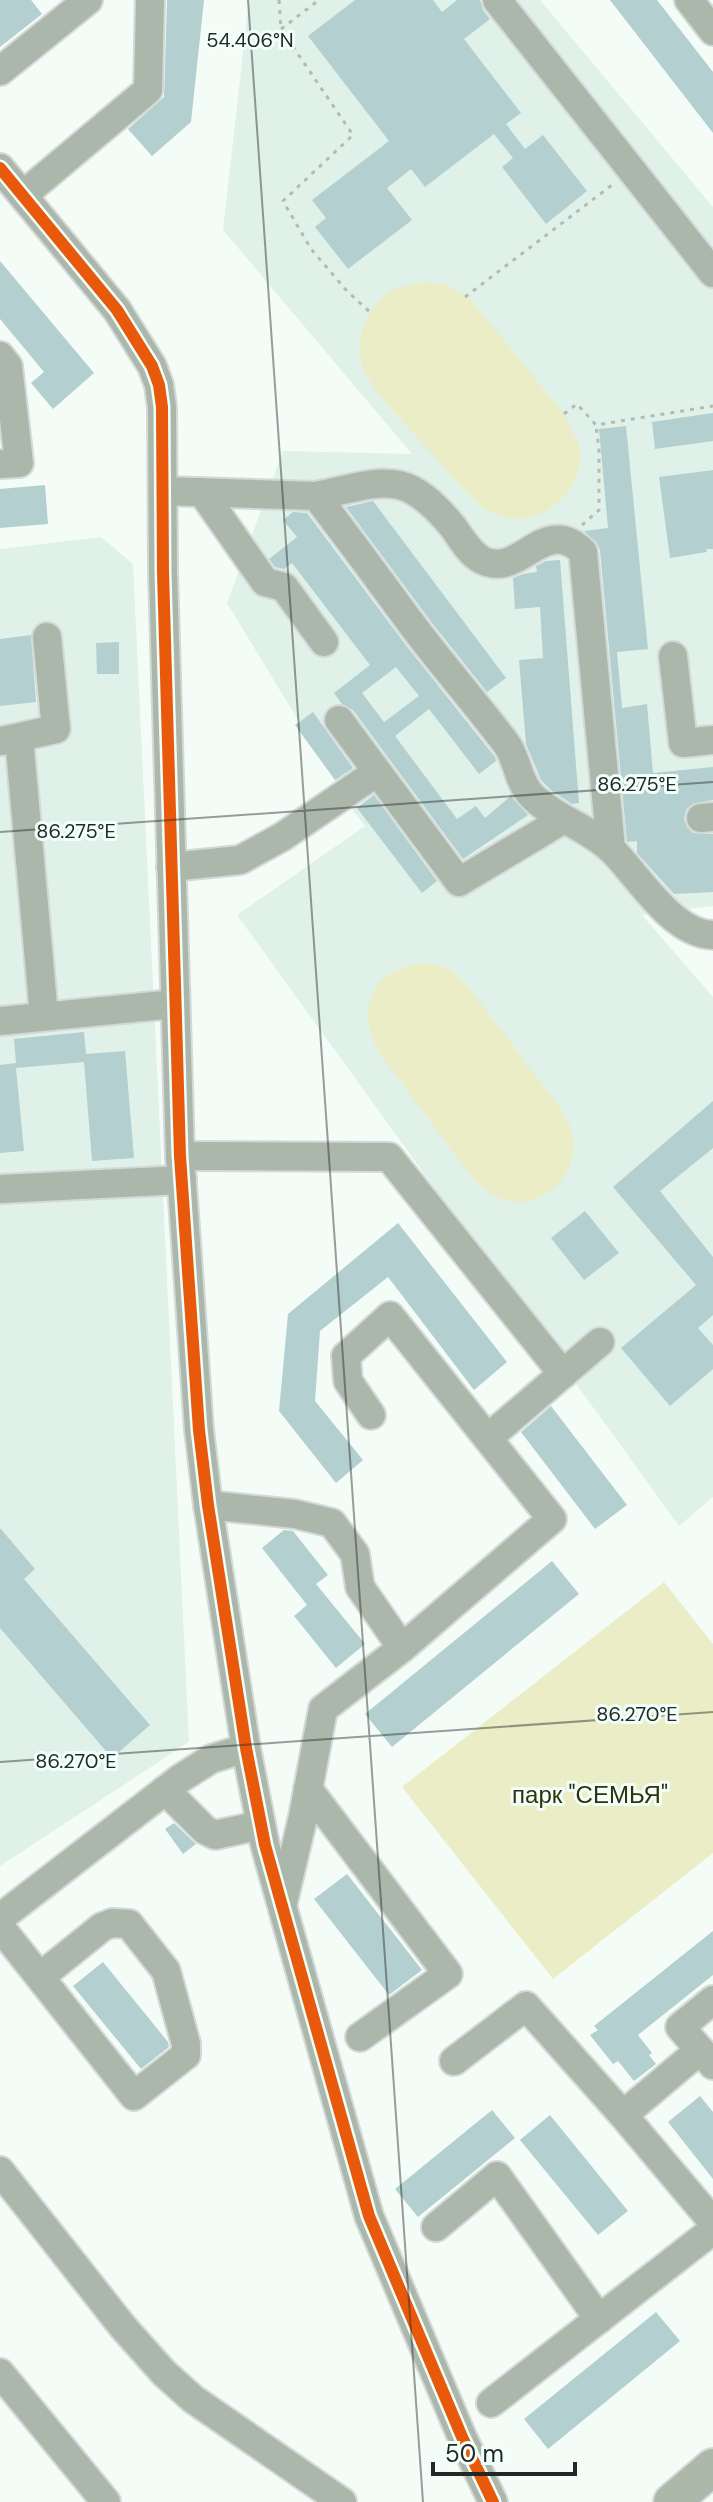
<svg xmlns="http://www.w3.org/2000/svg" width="713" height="2502" font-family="'DM Sans',sans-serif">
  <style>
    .built { fill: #e0f1ea }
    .green { fill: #eaedc5 }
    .building { fill: #b4cfcf; fill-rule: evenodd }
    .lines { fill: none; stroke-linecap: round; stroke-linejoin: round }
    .minor-casing { stroke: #d3d9d6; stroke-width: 32 }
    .major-casing { stroke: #d3d9d6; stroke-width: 40 }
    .path { stroke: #b3bbb2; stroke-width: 3; stroke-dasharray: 4 6; stroke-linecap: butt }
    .minor { stroke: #acb7ab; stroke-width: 28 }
    .major { stroke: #acb8a9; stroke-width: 36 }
    .cycleway-casing { stroke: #f0fff9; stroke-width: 17 }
    .cycleway { stroke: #e8590c; stroke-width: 12 }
    .ticks { fill: none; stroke: #232826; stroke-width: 2; stroke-opacity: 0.45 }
    .labels { text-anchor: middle; stroke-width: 6; stroke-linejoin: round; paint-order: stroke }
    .park-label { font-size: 24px; fill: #33310a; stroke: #f0fff9 }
    .ticks-label { font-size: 20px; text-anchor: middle; fill: #232826; stroke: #f0fff9; stroke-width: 6; stroke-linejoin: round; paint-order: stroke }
  </style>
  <rect width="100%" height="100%" fill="#f4fcf8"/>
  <g class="built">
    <path d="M249 0H540L713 207V906L642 915 713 997V1497L679 1526 237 915 365 826 354 812 227 603 283 451 412 454 223 230Z"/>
    <path d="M101 537 133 564 189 1742 0 1866V549Z"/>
  </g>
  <g class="green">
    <path d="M427 282 447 285 471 300 564 414 579 445 580 462 576 478 566 495 546 512 523 519 506 518 484 509C458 485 436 458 413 433 396 413 375 394 364 370 352 345 365 310 387 294 400 285 413 284 427 282Z"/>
    <path d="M430 963 450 969 467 985 563 1112C565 1118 570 1124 571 1129 583 1166 550 1208 510 1201 496 1199 484 1189 474 1180L378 1051C354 1002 375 965 430 963Z"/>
    <path d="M664 1582 713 1644V1853L553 1979 402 1787Z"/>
  </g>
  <g class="building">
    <path d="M0 0H31L42 14 0 47Z"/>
    <path d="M167 0H204L191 122 152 156 128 129 164 97Z"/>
    <path d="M355 0H433L442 12 457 0H480L483 10 490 19 464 39 521 113 506 124 525 149 543 135 587 191 546 224 502 167 513 158 494 134 425 187 411 169 387 188 412 220 348 269 315 227 326 218 312 200 389 141 308 36Z"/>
    <path d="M610 0H657L713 72V133Z"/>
    <path d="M0 261 94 373 53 409 31 383 44 372 0 319Z"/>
    <path d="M713 413V441L655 449 652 422Z"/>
    <path d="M626 426 648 649 617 652 622 708 647 704 653 773 713 767V800L692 804 686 810 684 819 687 827 693 833 713 834V892L674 894 637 853V841L627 842 600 550 597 543 584 531 608 528 599 429Z"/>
    <path d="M713 470V549H706L707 552 670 558 659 477Z"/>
    <path d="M45 485 48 524 0 528V489Z"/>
    <path d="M373 501 506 678 487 692 432 623 346 507Z"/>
    <path d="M293 512 307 513 405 644 495 757 496 761 479 774 429 709 395 736 457 819 476 806 485 818 511 796 528 815 463 859 353 710 342 704 334 693 370 665 292 563 284 569 275 567 269 559 297 537 283 520ZM396 667 419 696 384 722 362 693Z"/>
    <path d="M560 560 579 803 572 804 552 791 541 780 526 744 519 660 543 658 540 607 515 609 513 578 523 574 537 572 536 566 546 561Z"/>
    <path d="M31 635 36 702 0 706V639Z"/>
    <path d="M119 642V674H97L96 643Z"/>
    <path d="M313 712 353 768 335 780 295 725Z"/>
    <path d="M374 795 437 881 422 893 357 808Z"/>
    <path d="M84 1032 86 1054 125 1051 134 1158 92 1161 84 1062 16 1068 24 1151 0 1153V1065L16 1063 14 1039Z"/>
    <path d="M713 1101V1148L660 1191 713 1257V1315L698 1328 713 1345V1369L670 1406 621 1348 696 1285 613 1187Z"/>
    <path d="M585 1211 619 1253 584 1280 551 1238Z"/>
    <path d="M398 1223 507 1362 474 1390 388 1277 320 1331 315 1401 363 1460 336 1483 279 1411 288 1314Z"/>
    <path d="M551 1406 627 1505 595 1529 521 1432Z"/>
    <path d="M0 1528 35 1569 24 1579 150 1725 112 1758 0 1628Z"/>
    <path d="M284 1530 293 1531 328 1575 316 1584 365 1644 336 1668 294 1616 307 1605 262 1548Z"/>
    <path d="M552 1561 579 1594 392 1747 365 1714Z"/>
    <path d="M174 1823 196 1844 183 1854 165 1829Z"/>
    <path d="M347 1874 422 1970 389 1995 314 1899Z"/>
    <path d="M713 1931V1975L638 2035 652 2053 649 2055 656 2064 634 2081 618 2061 613 2064 590 2035 598 2030 594 2026Z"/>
    <path d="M103 1962 168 2042 169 2047 141 2069 73 1986Z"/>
    <path d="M700 2096 713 2112V2179L668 2122Z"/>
    <path d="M492 2110 515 2138 418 2217 395 2189Z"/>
    <path d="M550 2115 628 2211 598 2235 520 2140Z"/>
    <path d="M656 2312 680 2341 548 2449 524 2419Z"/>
  </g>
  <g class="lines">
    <g class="minor-casing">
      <g id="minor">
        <path d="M497 0 713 273"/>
        <path d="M689 0 713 31"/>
        <path d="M0 71 88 0"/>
        <path d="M0 168 117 310 152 366 159 385 162 407 163 572 180 1156 199 1430 208 1505 246 1748 265 1845 369 2216 462 2437 493 2502"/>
        <path d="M23 195 148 90 150 0"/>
        <path d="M0 356 8 366 19 463 0 464"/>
        <path d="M164 491 316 496C347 536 377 577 407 618 438 660 473 700 505 742 518 758 517 781 532 796 555 819 590 828 613 851 639 877 672 934 713 935"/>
        <path d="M202 492 265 582 284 587 324 642"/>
        <path d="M316 496C383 482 404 467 453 527 461 538 469 553 482 560 521 580 543 513 583 552L611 849"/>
        <path d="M673 656 683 743 713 740"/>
        <path d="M339 720 459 882 564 819"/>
        <path d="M19 738 44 1016"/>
        <path d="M2 741 56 729 47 637"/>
        <path d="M701 818 713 817"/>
        <path d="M171 867 240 860 282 837 377 772"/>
        <path d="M0 1021 174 1004"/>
        <path d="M180 1156 389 1157 563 1374"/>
        <path d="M0 1189 182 1180"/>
        <path d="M488 1438 600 1342"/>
        <path d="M208 1505 295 1514 332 1523 355 1554 360 1587 402 1648"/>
        <path d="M308 1789 448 1974 360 2037"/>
        <path d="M165 1790 205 1830 215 1835 261 1825"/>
        <path d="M283 1902 303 1817 323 1709 402 1648 552 1519 390 1316 346 1356 348 1381 371 1415"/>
        <path d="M0 1918 181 1778 211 1759 246 1748"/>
        <path d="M0 1927 134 2096 186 2055V2044L166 1971 129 1924 112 1923 102 1927 40 1977"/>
        <path d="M700 2050 680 2027 713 2000"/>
        <path d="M454 2061 526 2006 623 2115"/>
        <path d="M713 2065 700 2050 623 2115 713 2222"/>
        <path d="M0 2171 123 2327 164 2373 193 2399 342 2502"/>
        <path d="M436 2227 497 2176 599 2319"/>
        <path d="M0 2373 106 2502"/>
        <path d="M491 2403 713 2230"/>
      </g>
    </g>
    <g class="major-casing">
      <path id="major" d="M672 2502 713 2467"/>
    </g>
    <g class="path">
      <path d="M279 0 281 29 353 135 283 201 311 249 347 291 370 312"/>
      <path d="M281 29 319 0"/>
      <path d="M465 297 612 185"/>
      <path d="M564 414 577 404 596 425 713 406"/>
      <path d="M582 525 599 510V450L596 425"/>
    </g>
    <use href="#minor" class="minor"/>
    <use href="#major" class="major"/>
    <g class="cycleway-casing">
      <path id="cycleway" d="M0 168 117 310 152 366 159 385 162 407 163 572 180 1156 199 1430 208 1505 246 1748 265 1845 369 2216 462 2437 493 2502"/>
    </g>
    <use href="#cycleway" class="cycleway"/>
  </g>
  <path class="ticks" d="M248 0 423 2502M0 832 713 782M0 1762 713 1712"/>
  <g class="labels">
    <g class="park-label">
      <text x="590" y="1803">парк "СЕМЬЯ"</text>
    </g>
  </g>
  <g class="ticks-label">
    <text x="250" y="47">54.406°N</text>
    <text x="637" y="791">86.275°E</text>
    <text x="76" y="838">86.275°E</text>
    <text x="637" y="1721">86.270°E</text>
    <text x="76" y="1768">86.270°E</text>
  </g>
  <path d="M433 2462v12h142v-12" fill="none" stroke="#232826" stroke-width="4"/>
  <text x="445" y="2462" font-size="24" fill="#232826" stroke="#f0fff9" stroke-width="6" paint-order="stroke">50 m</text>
</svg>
